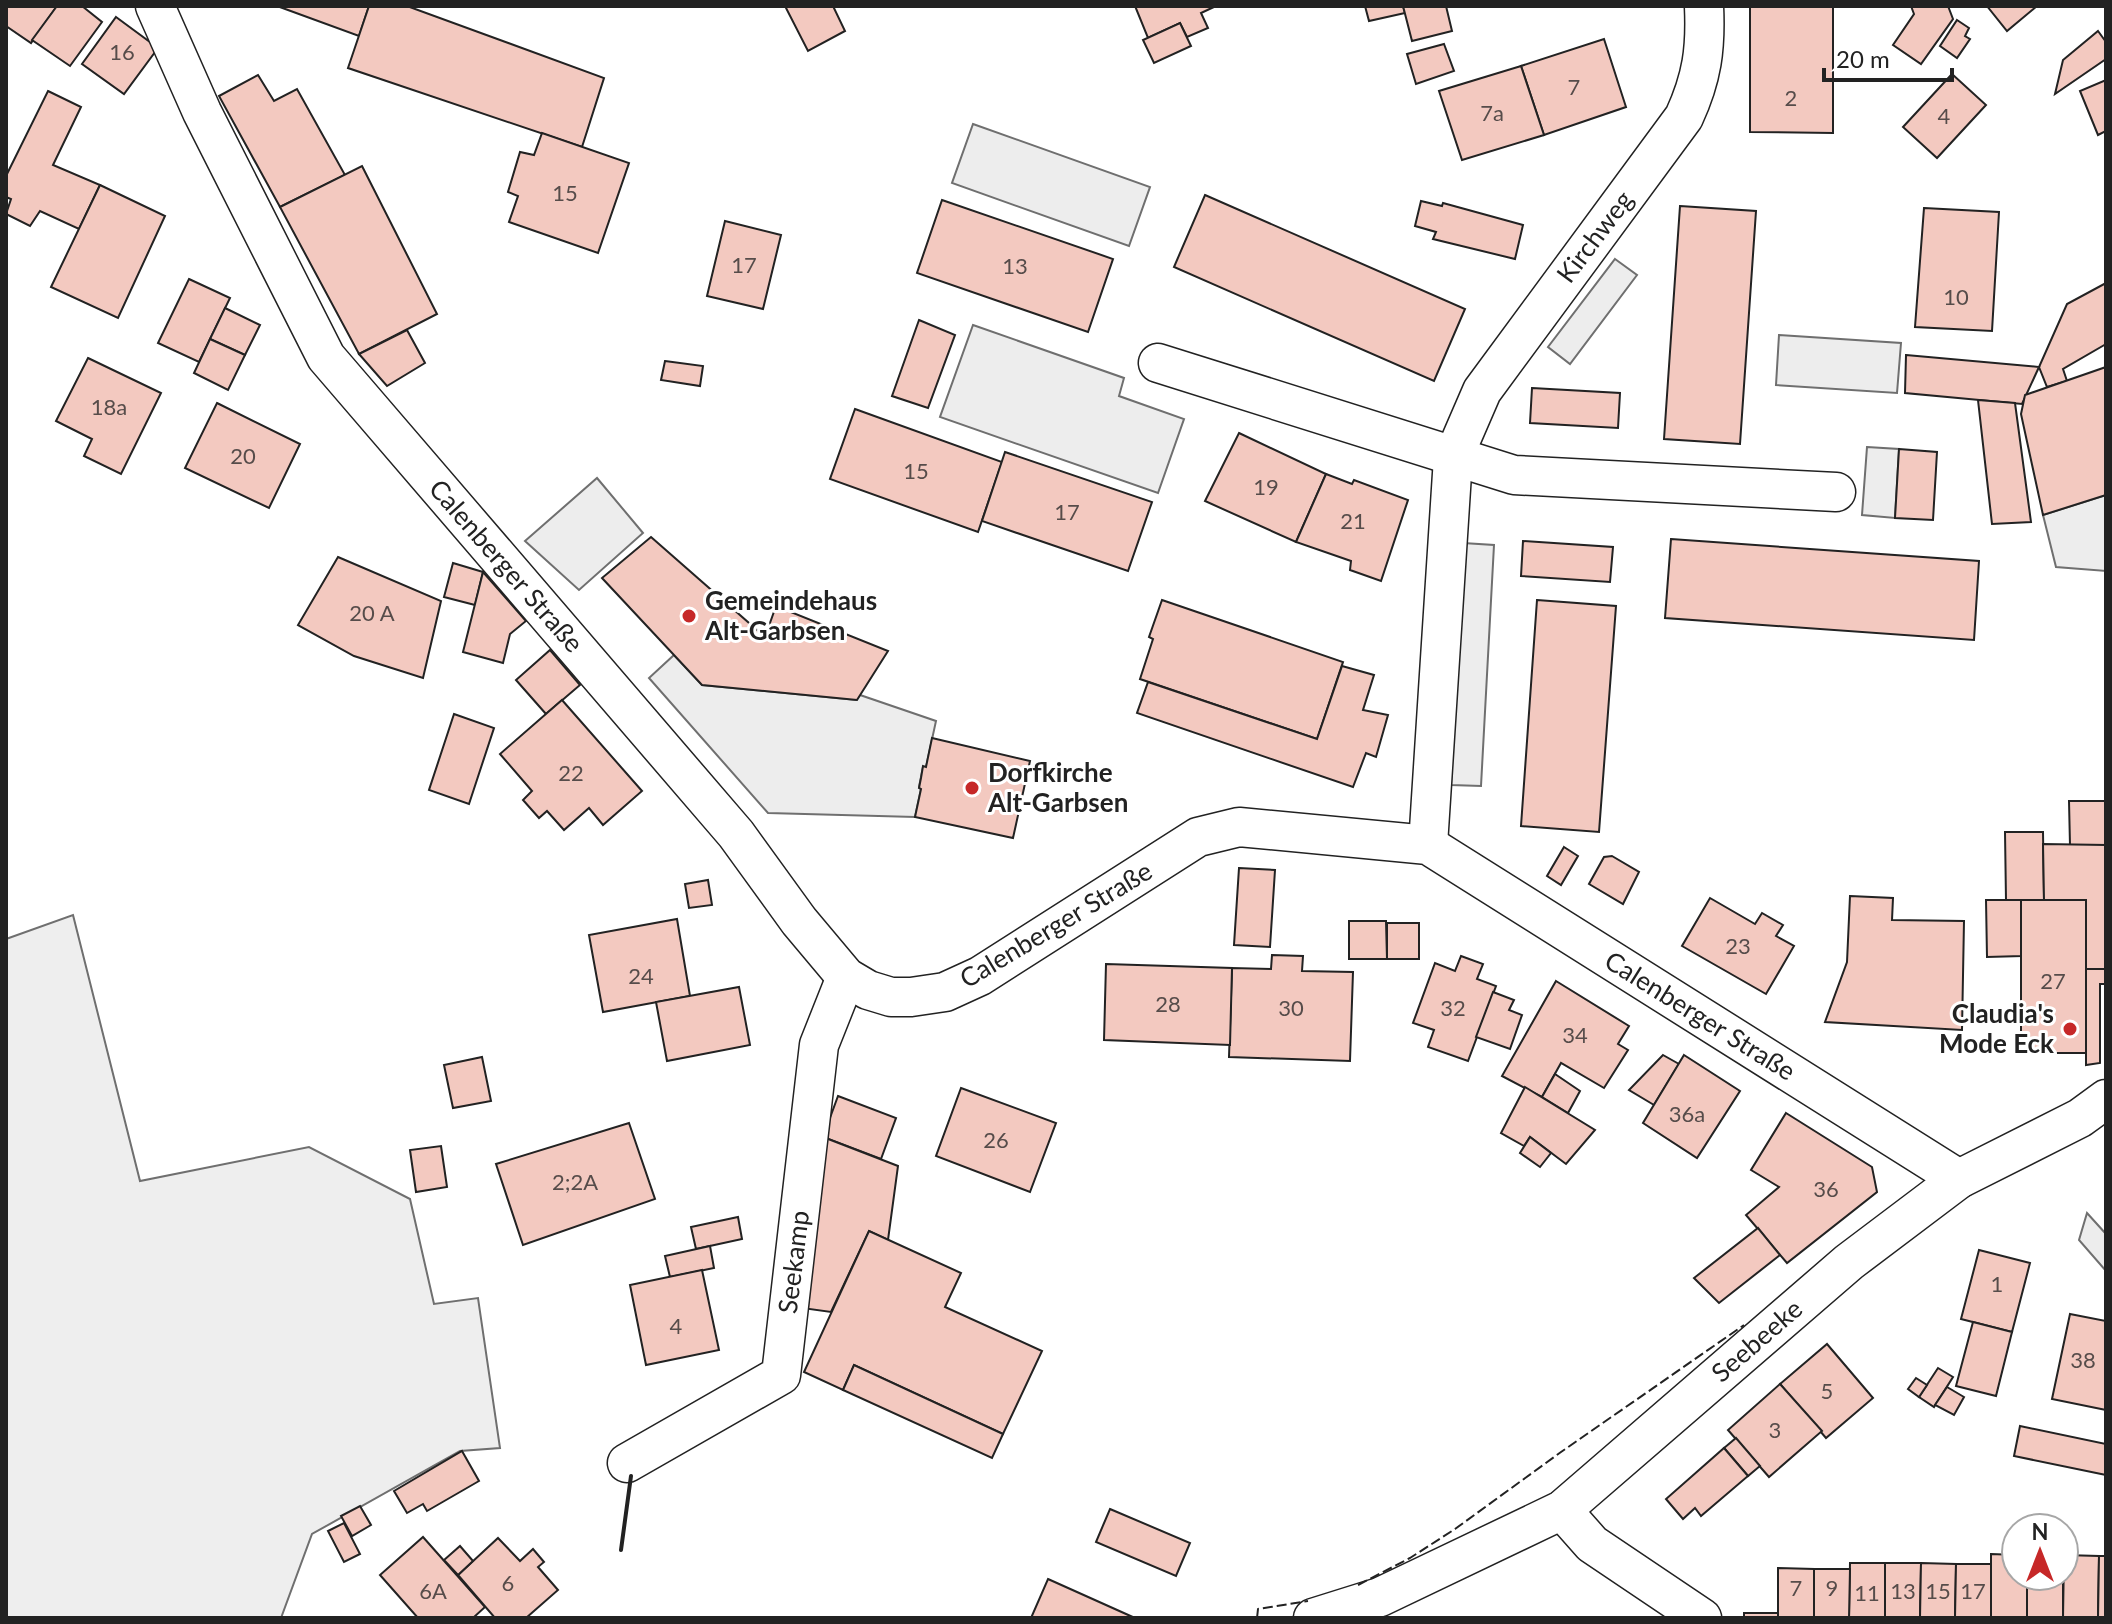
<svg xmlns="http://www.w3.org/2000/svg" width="2112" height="1624" font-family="Lato,sans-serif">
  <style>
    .green { fill: #eee; stroke: #6f6f6f; stroke-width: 2 }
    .parking { fill: #ededed; stroke: #6f6f6f; stroke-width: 2 }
    .building { fill: #f3c9c0; stroke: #222; stroke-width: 2 }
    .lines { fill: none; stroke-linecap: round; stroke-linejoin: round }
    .minor-casing { stroke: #222; stroke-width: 41 }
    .minor { stroke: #fff; stroke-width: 38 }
    .fence { stroke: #222; stroke-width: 2; stroke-dasharray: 10 4; stroke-linecap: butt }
    .wall { stroke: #222; stroke-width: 4 }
    .poi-dot { fill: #c62828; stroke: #fff; stroke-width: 3 }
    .labels { text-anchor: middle; stroke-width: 6; stroke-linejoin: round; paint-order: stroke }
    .number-label { font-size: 22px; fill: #564c4a }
    .street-label { font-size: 26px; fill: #222; stroke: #fff }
    .poi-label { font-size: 26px; font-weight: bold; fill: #222; stroke: #fff; text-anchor: start }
  </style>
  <rect width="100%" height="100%" fill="#fff"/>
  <path class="green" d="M73 915 140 1181 309 1147 410 1199 434 1304 478 1298 500 1448 460 1451 312 1534 281 1618H6V939Z"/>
  <g class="parking">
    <path d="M973 124 1150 187 1129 246 952 183Z"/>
    <path d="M1615 259 1637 275 1570 364 1548 347Z"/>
    <path d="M973 325 1124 378 1119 396 1184 419 1158 493 940 417Z"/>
    <path d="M1779 335 1901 343 1897 393 1776 385Z"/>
    <path d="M1867 447 1899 449 1895 518 1862 515Z"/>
    <path d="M597 478 643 533 579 590 525 541Z"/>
    <path d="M2106 495V571L2056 567 2043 515Z"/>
    <path d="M1463 543 1494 545 1481 786 1451 785Z"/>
    <path d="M674 655 702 685 856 700 860 695 936 721 926 767H923L919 787 921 789 915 817 768 813 649 678Z"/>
    <path d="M2087 1213 2106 1234V1271L2079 1240Z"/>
  </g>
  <g class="building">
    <path d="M6 6H57L31 43 6 26Z"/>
    <path d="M57 6H82L102 22 70 66 32 40Z"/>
    <path d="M277 6H369L359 36Z"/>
    <path d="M369 6H407L604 78 582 147 348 68Z"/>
    <path d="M785 6H833L845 31 808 51Z"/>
    <path d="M1135 6H1216L1201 13 1208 28 1187 37 1180 23 1148 38Z"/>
    <path d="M1365 6H1403L1405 13 1369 21Z"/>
    <path d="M1403 6H1446L1452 31 1412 41Z"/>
    <path d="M1750 6H1833V133L1750 132Z"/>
    <path d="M1911 6H1948L1953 19 1921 64 1893 45 1914 14Z"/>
    <path d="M1987 6H2037L2007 31Z"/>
    <path d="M116 17 158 48 124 94 82 64Z"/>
    <path d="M1957 20 1969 28 1965 36 1970 39 1957 58 1940 46Z"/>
    <path d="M1180 23 1191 46 1154 63 1143 40Z"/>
    <path d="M2098 31 2106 42V59L2055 94 2063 60Z"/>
    <path d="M1604 39 1626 107 1544 135 1521 66Z"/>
    <path d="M1444 44 1454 71 1416 84 1407 54Z"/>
    <path d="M1521 66 1544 135 1462 160 1439 91Z"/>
    <path d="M1952 74 1986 105 1937 158 1903 127Z"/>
    <path d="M258 75 274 101 297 89 345 175 280 207 219 96Z"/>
    <path d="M2106 80V131L2098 135 2080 91Z"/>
    <path d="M48 91 81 107 53 165 100 185 79 229 40 211 30 226 6 214 11 199 6 197V176Z"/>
    <path d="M542 133 629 163 598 253 509 222 518 196 508 192 520 152 534 155Z"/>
    <path d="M362 166 437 314 359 354 280 207Z"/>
    <path d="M100 185 165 216 118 318 51 287Z"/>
    <path d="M1205 195 1465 309 1434 381 1174 267Z"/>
    <path d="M942 200 1113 259 1088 332 917 273Z"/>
    <path d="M1421 201 1442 206 1443 203 1523 225 1515 259 1433 239 1436 232 1415 226Z"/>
    <path d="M1680 206 1756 211 1740 444 1664 439Z"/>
    <path d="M1924 208 1999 212 1992 331 1915 327Z"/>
    <path d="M725 221 781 235 763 309 707 296Z"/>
    <path d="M189 279 230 298 199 362 158 343Z"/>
    <path d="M2106 283V344L2063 369 2067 381 2047 387 2039 367 2067 304Z"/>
    <path d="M225 308 260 325 245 355 210 339Z"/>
    <path d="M919 320 955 335 928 408 892 396Z"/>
    <path d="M407 330 425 363 387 386 359 354Z"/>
    <path d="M210 339 245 355 228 390 194 373Z"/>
    <path d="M1906 355 2039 367 2022 404 1905 393Z"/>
    <path d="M88 358 161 393 121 474 84 456 92 439 56 421Z"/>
    <path d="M665 361 703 366 700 386 661 380Z"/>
    <path d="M2106 367V495L2043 515 2021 414 2025 395Z"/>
    <path d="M1532 388 1620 393 1618 428 1530 423Z"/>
    <path d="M1978 400 2015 403 2031 522 1992 524Z"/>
    <path d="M217 403 300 444 269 508 185 468Z"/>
    <path d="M855 409 1002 462 978 532 830 479Z"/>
    <path d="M1239 433 1326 474 1296 542 1205 501Z"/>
    <path d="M1899 449 1937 452 1933 520 1895 518Z"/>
    <path d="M1005 452 1152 502 1128 571 982 521Z"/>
    <path d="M1326 474 1352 484 1354 480 1408 500 1381 581 1350 570 1351 561 1296 542Z"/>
    <path d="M651 537 765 637 776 606 888 651 857 700 702 685 602 578Z"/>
    <path d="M1671 539 1979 561 1974 640 1665 618Z"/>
    <path d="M1523 541 1613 547 1610 582 1521 576Z"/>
    <path d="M338 557 441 601 423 678 354 656 298 625Z"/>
    <path d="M453 563 483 572 475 605 444 597Z"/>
    <path d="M483 572 526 621 510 634 503 663 463 652Z"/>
    <path d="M1162 600 1343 662 1317 739 1140 679 1153 639 1149 637Z"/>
    <path d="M1537 600 1616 606 1599 832 1521 826Z"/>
    <path d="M550 650 580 685 546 714 516 680Z"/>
    <path d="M1342 666 1374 675 1363 710 1388 715 1376 757 1366 753 1353 787 1137 713 1148 682 1317 739Z"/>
    <path d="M562 700 642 791 603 825 589 808 564 830 547 811 539 818 523 800 532 791 500 754Z"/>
    <path d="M454 714 494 728 469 804 429 790Z"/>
    <path d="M932 738 1030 761 1013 838 915 817 921 789 919 788 921 778 923 766 926 767Z"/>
    <path d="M2069 801H2106V845H2070Z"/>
    <path d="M2005 832H2043L2044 900H2006Z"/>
    <path d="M2043 844 2106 845V969H2086V900H2044Z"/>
    <path d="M1564 847 1578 856 1561 885 1547 876Z"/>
    <path d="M1612 856 1639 872 1623 904 1589 884 1604 857Z"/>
    <path d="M1239 868 1275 870 1270 947 1234 945Z"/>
    <path d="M708 880 712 905 689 908 685 884Z"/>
    <path d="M1850 896 1893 898 1892 920 1964 921 1962 1030 1825 1022 1847 962Z"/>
    <path d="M1710 898 1755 924 1762 913 1783 925 1776 936 1794 946 1766 994 1682 946Z"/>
    <path d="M1986 900H2021L2022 956 1987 957Z"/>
    <rect x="2021" y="900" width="65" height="153"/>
    <path d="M677 919 690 996 603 1012 589 935Z"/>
    <path d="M1349 921H1386L1387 959H1349Z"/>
    <rect x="1387" y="923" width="32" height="36"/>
    <path d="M1272 955 1303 956 1302 971 1353 972 1350 1061 1229 1057 1232 968 1271 969Z"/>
    <path d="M1461 956 1483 964 1477 979 1496 986 1468 1061 1428 1047 1434 1030 1413 1023 1435 963 1455 971Z"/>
    <path d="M1106 964 1232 968 1230 1045 1104 1040Z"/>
    <path d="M2086 969H2106V984H2100V1063L2086 1065Z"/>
    <path d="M1556 981 1629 1026 1618 1044 1628 1050 1604 1088 1561 1063 1542 1097 1502 1076Z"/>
    <path d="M739 987 750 1045 667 1061 656 1002Z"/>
    <path d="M1493 992 1514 1000 1509 1010 1522 1015 1510 1049 1476 1037Z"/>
    <path d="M1663 1055 1679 1064 1654 1105 1629 1090Z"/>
    <path d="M1684 1055 1740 1091 1697 1158 1643 1123Z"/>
    <path d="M482 1057 491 1101 453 1108 444 1065Z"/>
    <path d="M1555 1074 1580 1091 1568 1113 1542 1097Z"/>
    <path d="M1525 1087 1595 1130 1566 1164 1530 1137 1524 1146 1501 1133Z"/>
    <path d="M961 1088 1056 1123 1030 1192 936 1156Z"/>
    <path d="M838 1096 896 1118 881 1159 823 1137Z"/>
    <path d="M1786 1113 1872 1167 1877 1192 1787 1263 1746 1215 1779 1187 1751 1170Z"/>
    <path d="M629 1123 655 1199 523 1245 496 1164Z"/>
    <path d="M823 1137 898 1166 888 1240 869 1231 831 1312 802 1308Z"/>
    <path d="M1530 1137 1551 1153 1540 1167 1520 1153Z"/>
    <path d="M441 1146 447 1187 416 1192 410 1150Z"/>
    <path d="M738 1217 742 1239 696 1249 691 1227Z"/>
    <path d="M1758 1228 1780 1255 1719 1303 1694 1278Z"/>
    <path d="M869 1231 961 1273 945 1307 1042 1351 1003 1434 854 1365 843 1390 804 1372Z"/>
    <path d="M710 1246 714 1268 670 1277 665 1256Z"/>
    <path d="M1979 1250 2030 1263 2012 1332 1961 1319Z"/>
    <path d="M702 1270 719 1350 646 1365 630 1285Z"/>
    <path d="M2070 1314 2106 1321V1410L2052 1399Z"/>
    <path d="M1973 1322 2012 1332 1996 1396 1956 1386Z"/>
    <path d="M1827 1344 1873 1398 1826 1438 1780 1384Z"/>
    <path d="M854 1365 1003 1434 992 1458 843 1390Z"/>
    <path d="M1938 1368 1953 1377 1934 1407 1919 1397Z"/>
    <path d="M1916 1378 1927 1385 1919 1397 1908 1389Z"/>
    <path d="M1780 1384 1822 1431 1769 1477 1728 1430Z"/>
    <path d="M1947 1387 1964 1397 1954 1415 1935 1405Z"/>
    <path d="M2020 1426 2106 1444V1475L2014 1456Z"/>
    <path d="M1736 1438 1760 1466 1748 1476 1724 1448Z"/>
    <path d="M1724 1448 1748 1476 1701 1516 1695 1508 1683 1519 1666 1499Z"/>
    <path d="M462 1451 479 1481 427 1511 423 1504 407 1513 394 1491Z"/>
    <path d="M360 1506 371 1525 352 1536 341 1516Z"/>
    <path d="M1110 1509 1190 1543 1176 1576 1096 1542Z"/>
    <path d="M344 1523 360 1554 344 1562 328 1531Z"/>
    <path d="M423 1537 485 1607 473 1618H418L380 1575Z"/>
    <path d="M498 1538 520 1561 533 1549 544 1562 538 1567 558 1590 526 1618H495L458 1575Z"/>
    <path d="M460 1546 473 1561 458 1575 444 1560Z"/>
    <path d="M1991 1554 2016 1555V1576H2027V1618H1991Z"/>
    <path d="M2064 1555 2099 1556 2098 1618H2063Z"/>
    <path d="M2099 1556H2106V1618H2098Z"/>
    <path d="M1850 1563H1885V1618H1849Z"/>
    <path d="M1885 1563H1921L1920 1618H1885Z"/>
    <path d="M1921 1563 1956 1564 1955 1618H1920Z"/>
    <path d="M1956 1564H1991V1618H1955Z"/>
    <path d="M1778 1568 1814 1569V1618H1778Z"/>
    <path d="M1814 1569H1850L1849 1618H1814Z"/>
    <rect x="2027" y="1576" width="36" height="42"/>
    <path d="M1048 1579 1135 1618H1031Z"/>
    <rect x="1744" y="1613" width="34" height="5"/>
  </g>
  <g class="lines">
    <g class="minor-casing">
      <g id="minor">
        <path d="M155 6 202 112 326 357 736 834 799 921 846 977 868 990 891 997H911L945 992 980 976 1198 837 1239 827 1428 845 1959 1179"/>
        <path d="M1158 363 1514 475 1836 492"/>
        <path d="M1428 845 1453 458 1482 391 1684 117C1702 78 1706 49 1704 6"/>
        <path d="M627 1463 781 1375 819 1045 846 977"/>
        <path d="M1562 1510 1592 1544 1702 1618"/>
        <path d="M1313 1618 1380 1597 1562 1510 1849 1262 1959 1179 2080 1118 2106 1099"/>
      </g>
    </g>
    <use href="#minor" class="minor"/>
    <g class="fence">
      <path d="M1358 1585 1410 1558 1455 1529 1561 1452 1744 1325"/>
      <path d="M1257 1618 1258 1609 1308 1601"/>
    </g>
    <path class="wall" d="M621 1550 631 1476"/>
  </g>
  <g class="poi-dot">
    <circle cx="689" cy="616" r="8"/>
    <circle cx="972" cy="788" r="8"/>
    <circle cx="2070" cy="1029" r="8"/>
  </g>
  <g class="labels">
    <g class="number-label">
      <text x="122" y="60">16</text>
      <text x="1574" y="95">7</text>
      <text x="1791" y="106">2</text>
      <text x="1492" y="121">7a</text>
      <text x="1944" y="124">4</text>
      <text x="565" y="201">15</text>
      <text x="744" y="273">17</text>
      <text x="1015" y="274">13</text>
      <text x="1956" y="305">10</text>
      <text x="109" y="415">18a</text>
      <text x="243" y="464">20</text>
      <text x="916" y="479">15</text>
      <text x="1266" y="495">19</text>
      <text x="1067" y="520">17</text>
      <text x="1353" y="529">21</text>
      <text x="372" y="621">20 A</text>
      <text x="571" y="781">22</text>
      <text x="1738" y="954">23</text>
      <text x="641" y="984">24</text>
      <text x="2053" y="989">27</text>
      <text x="1168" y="1012">28</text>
      <text x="1291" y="1016">30</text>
      <text x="1453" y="1016">32</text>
      <text x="1575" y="1043">34</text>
      <text x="1687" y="1122">36a</text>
      <text x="996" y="1148">26</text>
      <text x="575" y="1190">2;2A</text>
      <text x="1826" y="1197">36</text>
      <text x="1997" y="1292">1</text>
      <text x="676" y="1334">4</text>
      <text x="2083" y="1368">38</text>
      <text x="1827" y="1399">5</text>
      <text x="1775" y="1438">3</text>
      <text x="508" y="1591">6</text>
      <text x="1796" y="1596">7</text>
      <text x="1832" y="1596">9</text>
      <text x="433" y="1599">6A</text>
      <text x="1903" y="1599">13</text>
      <text x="1938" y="1599">15</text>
      <text x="1973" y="1599">17</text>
      <text x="1867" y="1601">11</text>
    </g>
    <g class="street-label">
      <text transform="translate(1595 237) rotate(-53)" y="9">Kirchweg</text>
      <text transform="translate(506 566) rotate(49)" y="9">Calenberger Straße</text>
      <text transform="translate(1056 925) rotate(-31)" y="9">Calenberger Straße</text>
      <text transform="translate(1700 1016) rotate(32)" y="9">Calenberger Straße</text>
      <text transform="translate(794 1262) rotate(-83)" y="9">Seekamp</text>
      <text transform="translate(1757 1341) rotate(-41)" y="9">Seebeeke</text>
    </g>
    <g class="poi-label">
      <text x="705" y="610">Gemeindehaus<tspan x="705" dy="30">Alt-Garbsen</tspan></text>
      <text x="988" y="782">Dorfkirche<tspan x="988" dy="30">Alt-Garbsen</tspan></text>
      <text x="2054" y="1023" text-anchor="end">Claudia's<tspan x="2054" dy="30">Mode Eck</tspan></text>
    </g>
  </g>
  <rect width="2112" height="1624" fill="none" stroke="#222222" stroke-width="16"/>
  <g transform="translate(2040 1552)"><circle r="38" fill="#ffffff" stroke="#a7a7a7" stroke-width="2"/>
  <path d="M0-6L14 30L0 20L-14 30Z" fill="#c62828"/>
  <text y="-12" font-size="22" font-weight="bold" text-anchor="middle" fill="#222222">N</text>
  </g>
  <path d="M1824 68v12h128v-12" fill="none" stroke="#222222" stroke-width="4"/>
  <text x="1836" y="68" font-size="24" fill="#222222" stroke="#ffffff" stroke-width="6" paint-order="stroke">20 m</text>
</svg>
